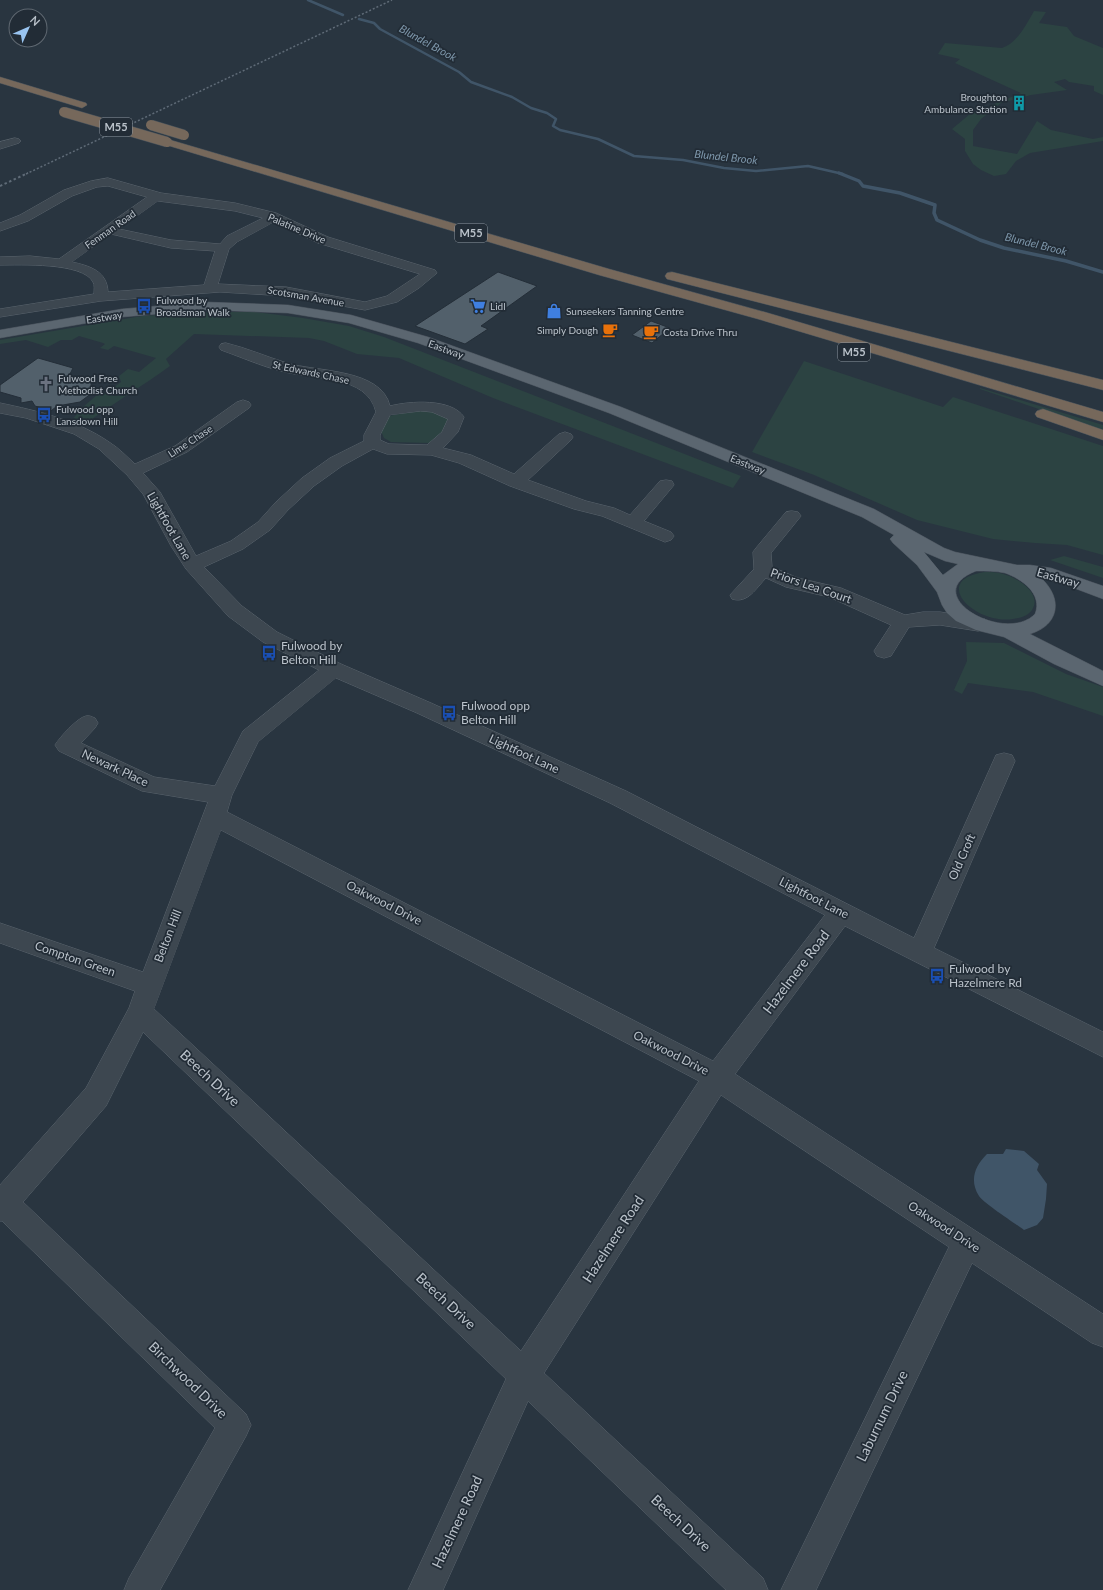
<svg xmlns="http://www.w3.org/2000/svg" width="1103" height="1590" font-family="Lato,sans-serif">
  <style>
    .green { fill: #2c4342 }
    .water { fill: #405568 }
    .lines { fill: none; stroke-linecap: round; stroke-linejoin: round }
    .stream-far1 { stroke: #405568; stroke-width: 2.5 }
    .stream { stroke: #405568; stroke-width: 3.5 }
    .building { fill: #52606b; stroke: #242e38 }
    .minor-casing { stroke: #5b656e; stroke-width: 1 }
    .major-casing { stroke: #47505a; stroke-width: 1 }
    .highway-casing { stroke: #48525b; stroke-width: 1 }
    .minor { fill: #3d4750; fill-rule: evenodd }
    .major { fill: #5b6670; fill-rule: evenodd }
    .highway { fill: #76685b; fill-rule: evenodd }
    .rail-far1 { stroke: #5f6b77; stroke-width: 1.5; stroke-dasharray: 2 2; stroke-linecap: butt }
    .rail { stroke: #5f6b77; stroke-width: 2; stroke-dasharray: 2.5 2.5; stroke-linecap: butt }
    .highway-bridge-casing { stroke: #48525b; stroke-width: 11; stroke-linecap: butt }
    .highway-bridge { stroke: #76685b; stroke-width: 10 }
    .labels { text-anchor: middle; stroke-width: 3.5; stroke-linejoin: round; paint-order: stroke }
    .far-poi-label { font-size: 10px; fill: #bac2ca; stroke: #222c36; text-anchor: start }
    .far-street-label { font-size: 10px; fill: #bac2ca; stroke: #222c36 }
    .far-water-label { font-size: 11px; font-style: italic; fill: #7d96aa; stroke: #222c36 }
    .shield { fill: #222c36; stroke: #8c959e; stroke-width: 1 }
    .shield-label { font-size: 11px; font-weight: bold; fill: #bac2ca }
    .street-label { font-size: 12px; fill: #bac2ca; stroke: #222c36 }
    .poi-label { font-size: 12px; fill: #bac2ca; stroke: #222c36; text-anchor: start }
    .near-street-label { font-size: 14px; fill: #bac2ca; stroke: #222c36 }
  </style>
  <rect width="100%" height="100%" fill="#293540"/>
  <g class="green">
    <path d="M1034 11 1046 12 1039 23 1067 27 1074 36 1103 48V95L1094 91V86L1069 82 1065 79 1054 82 1067 90 1031 95 1001 103 981 119 973 130V146L1017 154 1037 121 1051 130 1093 139 1103 137V141L1030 153 1016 161 1006 174 994 176 981 170 973 164 965 151V139L952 129 970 114 1021 93 955 63 960 59 938 54 945 43 1002 48C1017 43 1026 25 1034 11Z"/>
    <path d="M213 312H255L303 318 349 326 384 337 741 476 733 488 493 398 399 358 357 354 324 341 309 338 194 334 166 359 170 366C141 387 112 404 84 425L71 421 83 407 97 395 108 392 121 382 119 376 128 369 139 372 156 358 114 346 108 350 100 348 105 344 103 343 79 336 72 340H61L48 347 26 340 0 344V340L142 316Z"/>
    <path d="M804 361 943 407 953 397 1103 446V555L1067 545 1035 543 993 539 917 520 814 475 752 452Z"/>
    <path d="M980 388 1103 425V431L980 389Z"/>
    <path d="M413 411H435L448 417 449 426 444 433 429 443 391 442 384 438 380 429 389 416Z"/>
    <path d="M1064 556 1103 567V578L1050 560Z"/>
    <path d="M985 572C991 572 997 572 1003 574 1016 577 1043 593 1032 610 1028 616 1020 618 1013 619 975 625 929 580 985 572Z"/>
    <path d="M966 642 1004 643 1066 674 1103 687V716L1033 692 968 683 962 694 954 690 967 661Z"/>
  </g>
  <path class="water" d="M1006 1149 1024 1151 1039 1164 1037 1170 1047 1184 1046 1199 1043 1218 1037 1225 1024 1230C1016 1224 982 1202 979 1196 969 1180 975 1166 987 1154H1003Z"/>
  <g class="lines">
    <g class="stream-far1">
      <path d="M308 0 343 15"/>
      <path d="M359 19 374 23 380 29 459 72 471 82 512 97 531 108 547 113 556 119 553 126 560 130 598 139 634 156 683 160 724 168 756 171 808 166 843 174"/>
    </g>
    <path class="stream" d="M839 173 859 181 863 186 900 193 935 205 934 213 937 220 980 240 1004 248 1066 261 1103 272"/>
  </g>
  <g class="building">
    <path d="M498 272 537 286 481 326 488 329 465 344 415 326Z"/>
    <path d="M651 321 670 328 652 343 632 335Z"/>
    <path d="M38 358 73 368 69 376 91 383 92 393 80 402 57 406 51 411 35 406 32 401 21 403V398L0 392V385Z"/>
  </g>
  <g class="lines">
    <g class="minor-casing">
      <g id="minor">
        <path d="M15 138 19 139 21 141 19 143 0 149V142Z"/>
        <path d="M108 178 161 193 235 203 276 213 328 237 435 270 437 273 419 288 397 302 365 310 286 296 220 292 101 301 0 317V309L94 294C94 290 95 285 93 282 83 262 19 265 0 265V257L30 256 59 259 147 197 108 186 97 187 72 196 28 221 0 231V223L20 215 64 190 91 181ZM158 201 235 211 263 218 227 236 220 244 171 240 119 229ZM274 222 318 243 420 274 387 296 365 302 286 287 218 284 229 249 237 242ZM111 234 171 248 215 251 204 285 108 292C107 271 90 266 72 262Z"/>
        <path d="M226 343C247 348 267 357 287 363 316 372 381 368 390 406 410 401 451 398 464 417L458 432 443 448 471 455 514 474 559 434 565 432 571 434 573 437 571 440 528 480 586 501 614 508 630 515 660 481 666 480 672 481 674 485 644 521 671 532 674 536 671 540 665 542 602 516 574 509 510 486 459 463 431 455 387 454 373 449 342 466 314 486 288 510 270 530 243 549 204 567 242 606 277 632 341 664 431 703 626 791 914 938 996 755 1004 753 1012 755 1015 761 934 948 1103 1032V1057L845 926 735 1074 1103 1314V1347L1092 1343 972 1263 816 1590H781L949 1247 721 1095 544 1373 763 1578 768 1590H726L528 1401 443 1590H408L506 1379 143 1032 106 1106 23 1202 246 1414 251 1425 246 1436 160 1590H124L129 1578 215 1428 2 1221H0V1185L86 1088 129 1008 135 991 0 943V923L143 972 208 802 142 791 59 751 55 745C60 737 77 718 86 716 89 715 92 717 95 718L98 723 95 728 81 743 154 777 215 786 243 731 319 670 263 642 228 616 186 569 171 546 143 494 127 475 99 449 74 434 26 418 0 413V403C38 411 77 420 109 442 119 448 127 457 135 464L175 446 237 402 243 400 249 402 251 405 249 408 187 452 143 473 160 492 196 556 231 541 258 522 276 502 302 478 330 458 364 441V435L376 412C367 374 312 380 281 371 261 366 241 357 221 350L219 347 221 344ZM421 411 432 412 448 419 442 432 427 445 389 444 380 440V435L390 415ZM336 678 417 713 610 803 825 915 713 1061 227 812 232 795 258 742ZM221 830 699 1081 521 1351 154 1009Z"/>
        <path d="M792 511 798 512 801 516 771 553 772 567 798 578 841 588 905 615 923 612H940L985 619 988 624 985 629 978 631 940 625 909 627 891 656 884 658 877 656 874 651 891 625 829 597 786 587 766 578C756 588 748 604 732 599L730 595 754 569 753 552 756 548 786 512Z"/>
      </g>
    </g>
    <g class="major-casing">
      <path id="major" d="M205 302 288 305 351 315 428 337 621 407 874 509 944 548 955 552 1017 565H1030L1051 568 1103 586V599L1066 585 1041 578C1063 598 1060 625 1030 634L1103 671V686L1054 664 1004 637 976 630 956 621 947 613 942 605 937 592 917 565 893 543 890 539 894 535 862 517 609 413 418 343 349 323 288 313 205 310 122 317 0 338V330L122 309ZM924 552 945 561 958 564 943 575ZM976 571C986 571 996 571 1005 573 1022 579 1043 594 1035 614 1005 645 916 594 976 571Z"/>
    </g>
    <g class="highway-casing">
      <g id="highway">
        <path d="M0 77 86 103 87 105 82 108 0 83Z"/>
        <path d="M167 139 609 269 768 313 1103 412V422L758 319 599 275 163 144 161 142 163 140Z"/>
        <path d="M672 272 1103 380V390L667 279 665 276 667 273Z"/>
        <path d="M1043 409 1103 430V440L1037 417 1035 414 1037 411Z"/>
      </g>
    </g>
    <use href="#minor" class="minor"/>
    <use href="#major" class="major"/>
    <use href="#highway" class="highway"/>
    <path class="rail-far1" d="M26 174 392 0"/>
    <path class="rail" d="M0 186 28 173"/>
    <g class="highway-bridge-casing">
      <g id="highway-bridge">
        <path d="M64 112 167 142"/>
        <path d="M151 125 184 135"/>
      </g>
    </g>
    <use href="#highway-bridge" class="highway-bridge"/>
  </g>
  <defs>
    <g id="building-bare" transform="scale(1.2)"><path d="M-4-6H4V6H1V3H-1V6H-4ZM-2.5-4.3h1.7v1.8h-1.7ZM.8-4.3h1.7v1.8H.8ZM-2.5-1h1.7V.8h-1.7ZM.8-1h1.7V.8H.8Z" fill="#0f9aa8" stroke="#222c36" stroke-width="2.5" paint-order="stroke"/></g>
    <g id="bus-bare" transform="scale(1.2)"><path d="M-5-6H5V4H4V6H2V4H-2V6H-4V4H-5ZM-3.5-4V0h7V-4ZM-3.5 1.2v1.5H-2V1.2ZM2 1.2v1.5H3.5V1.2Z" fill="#1a4fb4" stroke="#222c36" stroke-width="2.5" paint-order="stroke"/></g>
    <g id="supermarket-bare" transform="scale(1.2)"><path d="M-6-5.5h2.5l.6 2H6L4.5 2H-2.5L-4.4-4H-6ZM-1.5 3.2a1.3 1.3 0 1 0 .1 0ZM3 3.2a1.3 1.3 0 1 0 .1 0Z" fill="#3f7fe0" stroke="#222c36" stroke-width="2.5" paint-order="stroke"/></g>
    <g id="shop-bare" transform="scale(1.2)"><path d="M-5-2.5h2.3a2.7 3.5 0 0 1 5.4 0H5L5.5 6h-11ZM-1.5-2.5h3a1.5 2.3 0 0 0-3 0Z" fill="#3f7fe0" stroke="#222c36" stroke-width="2.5" paint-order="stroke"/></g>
    <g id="cafe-bare" transform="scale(1.2)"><path d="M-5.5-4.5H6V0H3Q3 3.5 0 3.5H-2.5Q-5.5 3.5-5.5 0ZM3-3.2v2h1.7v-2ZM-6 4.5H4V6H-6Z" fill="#e8710a" stroke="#222c36" stroke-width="2.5" paint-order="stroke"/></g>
    <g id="church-bare" transform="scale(1.2)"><path d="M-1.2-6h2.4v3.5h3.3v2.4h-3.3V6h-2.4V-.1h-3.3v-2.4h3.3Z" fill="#6b7280" stroke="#222c36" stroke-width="2.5" paint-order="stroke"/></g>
  </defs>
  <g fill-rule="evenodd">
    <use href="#building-bare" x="1019" y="103"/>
    <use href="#bus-bare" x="144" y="306"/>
    <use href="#supermarket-bare" x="478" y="306"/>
    <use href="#shop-bare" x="554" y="311"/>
    <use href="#cafe-bare" x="610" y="330"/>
    <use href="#cafe-bare" x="651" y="332"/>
    <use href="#church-bare" x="46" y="384"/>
    <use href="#bus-bare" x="44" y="415"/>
    <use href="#bus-bare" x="269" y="653"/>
    <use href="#bus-bare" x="449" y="713"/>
    <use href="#bus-bare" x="937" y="976"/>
  </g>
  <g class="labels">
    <g class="far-poi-label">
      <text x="1007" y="101" text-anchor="end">Broughton<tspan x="1007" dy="12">Ambulance Station</tspan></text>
      <text x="156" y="304">Fulwood by<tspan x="156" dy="12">Broadsman Walk</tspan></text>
      <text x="490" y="310">Lidl</text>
      <text x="566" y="315">Sunseekers Tanning Centre</text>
      <text x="598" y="334" text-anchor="end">Simply Dough</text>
      <text x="663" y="336">Costa Drive Thru</text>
      <text x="58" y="382">Fulwood Free<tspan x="58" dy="12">Methodist Church</tspan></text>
      <text x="56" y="413">Fulwood opp<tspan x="56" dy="12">Lansdown Hill</tspan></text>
    </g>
    <g class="far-street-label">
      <text transform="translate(297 228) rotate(23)" y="4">Palatine Drive</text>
      <text transform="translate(110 229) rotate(-35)" y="4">Fenman Road</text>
      <text transform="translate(306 296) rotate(10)" y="4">Scotsman Avenue</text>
      <text transform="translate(104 317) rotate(-9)" y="4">Eastway</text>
      <text transform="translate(446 349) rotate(20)" y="4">Eastway</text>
      <text transform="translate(311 372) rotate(12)" y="4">St Edwards Chase</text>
      <text transform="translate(190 441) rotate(-33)" y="4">Lime Chase</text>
      <text transform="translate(748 464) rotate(22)" y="4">Eastway</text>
    </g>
    <g class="far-water-label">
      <text transform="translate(428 43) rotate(29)" y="4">Blundel Brook</text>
      <text transform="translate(726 157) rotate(6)" y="4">Blundel Brook</text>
      <text transform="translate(1036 244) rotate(14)" y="4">Blundel Brook</text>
    </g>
    <g class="shield">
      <rect x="100" y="118" width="32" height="18" rx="3"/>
      <rect x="455" y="224" width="32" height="18" rx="3"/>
      <rect x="838" y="343" width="32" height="18" rx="3"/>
    </g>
    <g class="shield-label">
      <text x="116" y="131">M55</text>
      <text x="471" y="237">M55</text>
      <text x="854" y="356">M55</text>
    </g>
    <g class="street-label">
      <text transform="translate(169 526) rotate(60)" y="4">Lightfoot Lane</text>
      <text transform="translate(1058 578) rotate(16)" y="4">Eastway</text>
      <text transform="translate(811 586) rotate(19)" y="4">Priors Lea Court</text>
      <text transform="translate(524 754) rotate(25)" y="4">Lightfoot Lane</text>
      <text transform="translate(115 768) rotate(25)" y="4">Newark Place</text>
      <text transform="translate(962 857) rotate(-66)" y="4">Old Croft</text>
      <text transform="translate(814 898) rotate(27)" y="4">Lightfoot Lane</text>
      <text transform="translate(384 903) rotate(27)" y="4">Oakwood Drive</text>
      <text transform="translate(168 936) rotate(-69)" y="4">Belton Hill</text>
      <text transform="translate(75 959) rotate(19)" y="4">Compton Green</text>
      <text transform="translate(671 1053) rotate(27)" y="4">Oakwood Drive</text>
      <text transform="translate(944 1227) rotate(33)" y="4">Oakwood Drive</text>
    </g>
    <g class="poi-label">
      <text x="281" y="650">Fulwood by<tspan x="281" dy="14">Belton Hill</tspan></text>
      <text x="461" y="710">Fulwood opp<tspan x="461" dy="14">Belton Hill</tspan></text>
      <text x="949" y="973">Fulwood by<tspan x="949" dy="14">Hazelmere Rd</tspan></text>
    </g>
    <g class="near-street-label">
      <text transform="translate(796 972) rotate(-53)" y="5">Hazelmere Road</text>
      <text transform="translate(210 1078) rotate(43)" y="5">Beech Drive</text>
      <text transform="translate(613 1239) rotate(-57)" y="5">Hazelmere Road</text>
      <text transform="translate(446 1301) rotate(43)" y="5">Beech Drive</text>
      <text transform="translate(188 1380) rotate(44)" y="5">Birchwood Drive</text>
      <text transform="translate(882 1416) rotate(-64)" y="5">Laburnum Drive</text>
      <text transform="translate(457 1522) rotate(-65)" y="5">Hazelmere Road</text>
      <text transform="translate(681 1523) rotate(43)" y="5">Beech Drive</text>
    </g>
  </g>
  <g transform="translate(28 28) rotate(45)"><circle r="19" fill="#222c36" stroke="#5f6871"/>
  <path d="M0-3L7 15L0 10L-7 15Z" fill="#99c4f0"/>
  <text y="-6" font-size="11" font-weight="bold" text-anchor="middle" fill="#bac2ca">N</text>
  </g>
</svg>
